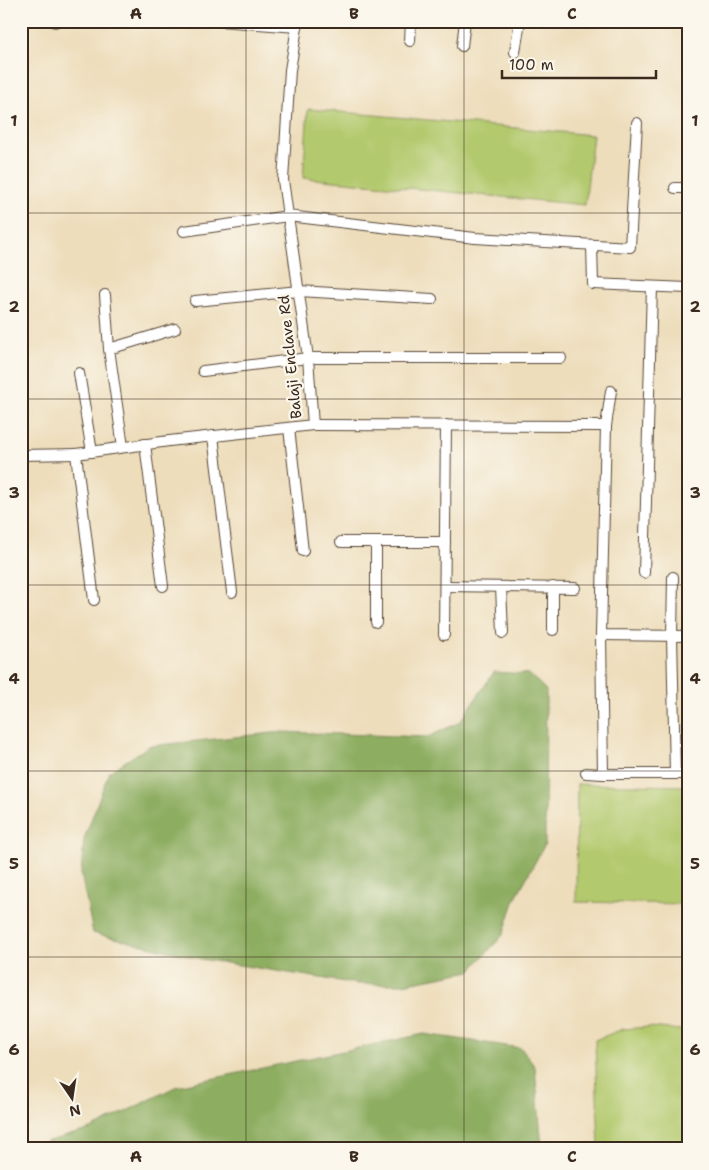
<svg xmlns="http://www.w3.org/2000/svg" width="709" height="1170" font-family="'Shantell Sans',sans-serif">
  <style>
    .green { fill: #b2c96d; stroke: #767a46 }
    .forest { fill: #8dad60; stroke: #646c3f }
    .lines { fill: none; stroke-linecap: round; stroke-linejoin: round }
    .minor-casing { stroke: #564536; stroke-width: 12 }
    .minor { stroke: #fff; stroke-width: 10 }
    .grid { fill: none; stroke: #3b2a1e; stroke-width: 1; stroke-opacity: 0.55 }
    .labels { text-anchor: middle; stroke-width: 4.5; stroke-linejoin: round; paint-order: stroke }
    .street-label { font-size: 15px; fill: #3b2a1e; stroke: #fbf7ec }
    .neatline { fill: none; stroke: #3b2a1e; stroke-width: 2 }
    .grid-label { font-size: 16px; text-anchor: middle; font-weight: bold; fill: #3b2a1e }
  </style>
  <rect width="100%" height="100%" fill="#fbf7ec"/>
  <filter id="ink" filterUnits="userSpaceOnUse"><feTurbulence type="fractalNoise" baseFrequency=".02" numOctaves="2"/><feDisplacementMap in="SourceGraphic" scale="10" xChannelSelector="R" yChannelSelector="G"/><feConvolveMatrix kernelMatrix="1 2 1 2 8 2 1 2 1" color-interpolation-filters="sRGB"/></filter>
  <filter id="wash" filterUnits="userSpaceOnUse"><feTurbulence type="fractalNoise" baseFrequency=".0096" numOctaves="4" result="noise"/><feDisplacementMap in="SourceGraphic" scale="20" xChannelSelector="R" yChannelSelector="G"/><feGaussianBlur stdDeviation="1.12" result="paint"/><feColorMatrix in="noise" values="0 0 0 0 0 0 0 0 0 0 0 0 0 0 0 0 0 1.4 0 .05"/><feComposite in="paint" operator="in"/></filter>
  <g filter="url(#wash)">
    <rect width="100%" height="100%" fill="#edddbb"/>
    <g class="green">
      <path d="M308 109 593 135 585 205 303 178Z"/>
      <path d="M577 784 688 786V904L576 902Z"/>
      <path d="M649 1027 680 1030 688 1034V1149H599L595 1040 623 1029Z"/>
    </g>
    <g class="forest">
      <path d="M494 672 529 674 546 690 545 844 515 899 503 935 470 971 403 984H358L201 959 93 933 81 874 84 839 109 772 149 746 282 732 428 737 460 722Z"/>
      <path d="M424 1034 521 1048 535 1067 542 1149H21L91 1129 177 1086Z"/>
    </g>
  </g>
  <g filter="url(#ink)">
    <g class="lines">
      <g class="minor-casing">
        <g id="minor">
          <path d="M55 21V22"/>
          <path d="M219 21 297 27"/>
          <path d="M410 41 411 21"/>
          <path d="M462 46 465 21"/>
          <path d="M515 52 520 21"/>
          <path d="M675 188H688"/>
          <path d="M184 231 288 216 475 238 630 247 637 123"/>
          <path d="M592 245 593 284 688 288"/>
          <path d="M105 295 109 349"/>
          <path d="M195 301 299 291 432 299"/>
          <path d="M203 371 308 358H561"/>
          <path d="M79 373 92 452"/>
          <path d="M611 391 606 426 601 635 688 636"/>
          <path d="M313 425 606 426"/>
          <path d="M289 428 303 551"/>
          <path d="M213 436 232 592"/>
          <path d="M145 444 163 586"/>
          <path d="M123 447 109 349 175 329"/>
          <path d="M21 455 76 454"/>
          <path d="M341 542H445"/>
          <path d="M376 542V622"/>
          <path d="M644 573 652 287"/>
          <path d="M673 577 672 636 675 774"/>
          <path d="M445 586 575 588"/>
          <path d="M501 587 503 633"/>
          <path d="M94 600 76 454 169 441 313 425 308 358 283 180 290 70 298 21"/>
          <path d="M553 630V587"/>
          <path d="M444 635 446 425"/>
          <path d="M601 635 603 774"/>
          <path d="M586 773 603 774H688"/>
        </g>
      </g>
      <use href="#minor" class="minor"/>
    </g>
  </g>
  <path class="grid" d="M246 21V1149M464 21V1149M21 213H688M21 399H688M21 585H688M21 771H688M21 957H688"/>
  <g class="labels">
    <g class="street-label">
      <text transform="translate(290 357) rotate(-96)" y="5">Balaji Enclave Rd</text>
    </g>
  </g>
  <rect width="709" height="1170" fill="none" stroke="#fbf7ec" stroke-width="55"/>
  <g transform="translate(72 1098) rotate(167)" stroke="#fbf7ec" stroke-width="4" paint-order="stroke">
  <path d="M0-4L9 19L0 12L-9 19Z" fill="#3b2a1e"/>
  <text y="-8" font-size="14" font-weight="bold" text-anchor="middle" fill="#3b2a1e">N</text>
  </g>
  <path d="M502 70v8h154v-8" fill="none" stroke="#3b2a1e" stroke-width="2.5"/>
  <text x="509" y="70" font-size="15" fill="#3b2a1e" stroke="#fbf7ec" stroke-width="4" paint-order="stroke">100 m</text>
  <rect x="28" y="28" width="654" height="1114" class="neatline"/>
  <g class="grid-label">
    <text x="136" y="19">A</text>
    <text x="354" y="19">B</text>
    <text x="572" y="19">C</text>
    <text x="14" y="126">1</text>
    <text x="695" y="126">1</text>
    <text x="14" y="312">2</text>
    <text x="695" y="312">2</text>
    <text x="14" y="498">3</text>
    <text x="695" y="498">3</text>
    <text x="14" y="684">4</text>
    <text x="695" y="684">4</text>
    <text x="14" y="869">5</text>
    <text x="695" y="869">5</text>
    <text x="14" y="1055">6</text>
    <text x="695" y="1055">6</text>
    <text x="136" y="1162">A</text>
    <text x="354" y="1162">B</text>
    <text x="572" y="1162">C</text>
  </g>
</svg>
